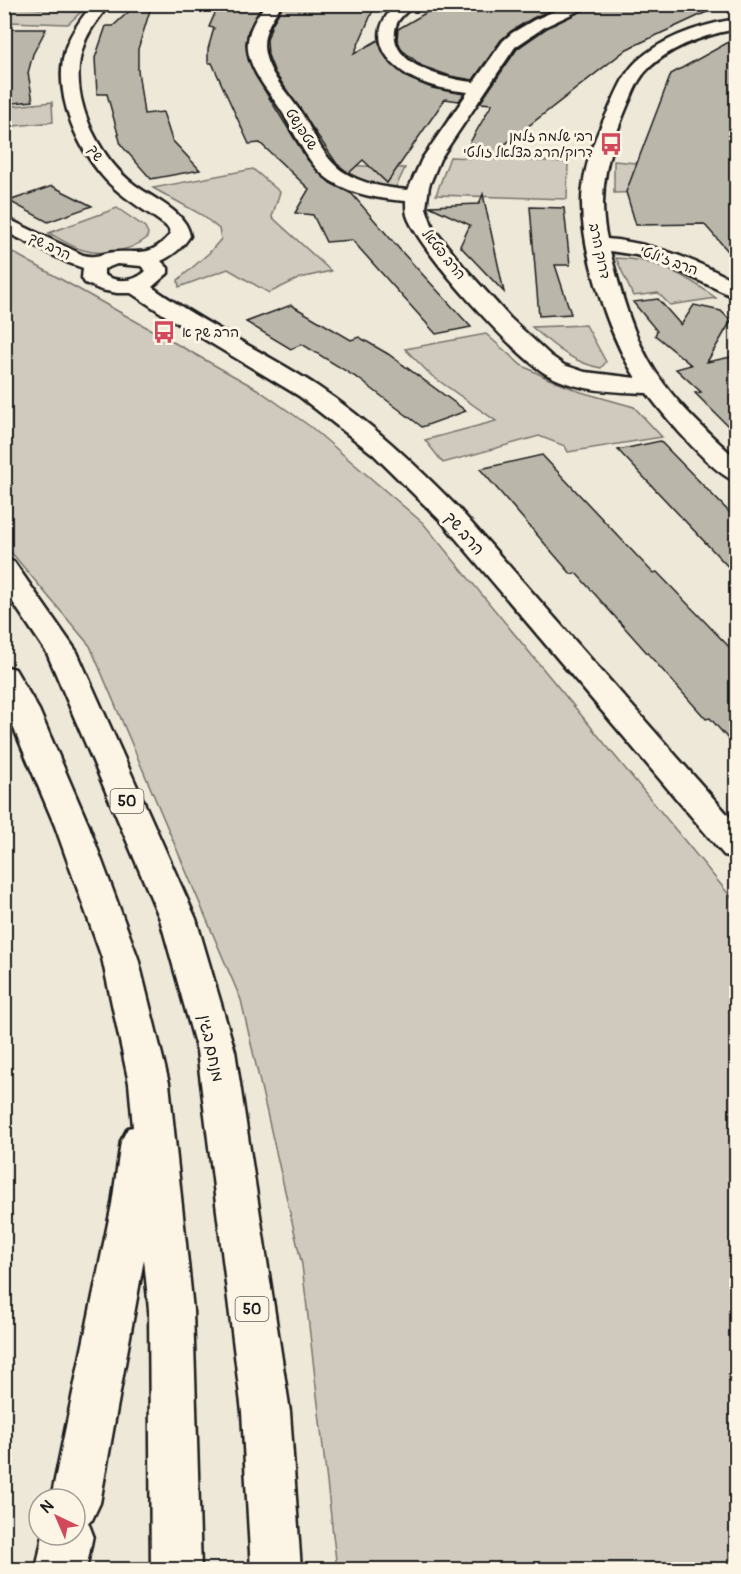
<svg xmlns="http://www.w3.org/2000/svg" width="741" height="1574" font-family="Pangolin,'Playpen Sans Hebrew',sans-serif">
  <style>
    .green { fill: #cfcabd; stroke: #76736c; stroke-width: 1.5 }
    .building { fill: #bab6aa; stroke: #1c1c1c; stroke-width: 1.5 }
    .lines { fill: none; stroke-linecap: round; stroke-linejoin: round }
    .minor-casing { stroke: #1c1c1c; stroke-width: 5 }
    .highway-casing { stroke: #1c1c1c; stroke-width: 5 }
    .minor { fill: #fcf5e5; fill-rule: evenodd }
    .highway { fill: #fcf5e5; fill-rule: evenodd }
    .labels { text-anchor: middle; stroke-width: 6; stroke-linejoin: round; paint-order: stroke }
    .far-street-label { font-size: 14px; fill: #1c1c1c; stroke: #fcf5e5 }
    .far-poi-label { font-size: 14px; fill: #1c1c1c; stroke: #fcf5e5; text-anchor: end }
    .shield { fill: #fcf5e5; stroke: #5f5d58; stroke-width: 1.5 }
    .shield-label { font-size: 15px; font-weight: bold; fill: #1c1c1c }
    .street-label { font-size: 16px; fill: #1c1c1c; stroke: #fcf5e5 }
  </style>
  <rect width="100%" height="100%" fill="#eee8d9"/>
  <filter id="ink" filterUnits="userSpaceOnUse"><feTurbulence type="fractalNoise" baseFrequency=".0167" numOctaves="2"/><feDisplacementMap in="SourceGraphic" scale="12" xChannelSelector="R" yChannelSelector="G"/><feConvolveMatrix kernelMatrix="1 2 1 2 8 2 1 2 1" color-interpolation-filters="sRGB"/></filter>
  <g filter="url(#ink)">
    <g class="green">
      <path d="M5 6 81 12 68 24 8 22 5 25Z"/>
      <path d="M52 102 53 122 5 127V107Z"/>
      <path d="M450 157 568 162 567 199 436 195Z"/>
      <path d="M614 161 736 172V189L614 193Z"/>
      <path d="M343 165 405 168 394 191 351 177 343 171Z"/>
      <path d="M253 169 280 192 272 217 331 271 300 278 269 293 228 269 179 287 178 280 209 253 221 239 219 229 202 215 153 188Z"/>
      <path d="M117 208 145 227 148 233 147 238C131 251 103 256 83 250 72 247 60 239 49 233Z"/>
      <path d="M5 248 257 389 311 427 423 523 736 903V1569H337L302 1265 241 1000 90 646 5 545Z"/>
      <path d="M616 258C656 259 685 275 716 298L670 305 658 293 633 296Z"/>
      <path d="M586 325 606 362 601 368C572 363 553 345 532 327Z"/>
      <path d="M486 334 521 365 549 379 581 392 634 407 662 437 568 452 565 446 539 436 443 463 425 440 496 421 432 376 405 349Z"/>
    </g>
    <g class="building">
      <path d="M137 4H152L138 49V70L144 114 163 112 172 140 200 170 151 179 121 145 107 94H97L95 58 106 26H113Z"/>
      <path d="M219 4H263L248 31 246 44 248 59 255 75 307 159 330 183 352 194 401 251 471 327 436 334 352 240 326 242 313 215 295 213 309 189 260 143 249 144 212 63H208V49L214 28 209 27Z"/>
      <path d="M284 4 374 8 354 54 378 40 388 61 408 78 432 88 464 94 459 101 445 99 387 183 363 160 349 173 337 164 275 73 268 55 267 40 272 24Z"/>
      <path d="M441 4H466L502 11 521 4H564L533 18 511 31 501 40 473 80 450 76 422 66 402 50 397 39 398 29Z"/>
      <path d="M595 4H724L627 49 503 146 511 158 464 153 492 104 480 103 517 49 547 28Z"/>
      <path d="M4 29H46L33 54 28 73 33 101 4 104Z"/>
      <path d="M736 38V142L734 192H736V260L704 224 636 225 626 192 671 74Z"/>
      <path d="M52 186 92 206 48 222 9 201Z"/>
      <path d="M483 194 485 204 504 292 460 246 470 225 429 206 479 204Z"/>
      <path d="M530 207 564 208 570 265H555L571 314 539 316Z"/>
      <path d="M658 299 681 325 694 305 721 311 731 321 707 362 736 356V434L695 393 701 392 676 369 691 365 655 335 657 331 633 302Z"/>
      <path d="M291 305 351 340 359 337 388 354 466 411 422 427 359 379 302 344 291 349 246 322Z"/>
      <path d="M660 441 736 519V575L618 450Z"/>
      <path d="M542 455 653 573 657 572 736 654V748L710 718 706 719 576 573 571 574 480 469Z"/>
    </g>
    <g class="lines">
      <g class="minor-casing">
        <g id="minor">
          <path d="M93 4H109C99 19 88 30 83 47 67 94 97 157 135 185 153 199 187 212 190 236 182 248 174 255 161 261L168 268V273L152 287C204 324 263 351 317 386 370 421 415 464 459 509L736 824V858L724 855 441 521 373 454 299 396 169 318 131 293H117L101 290 85 283 82 278 83 268 69 263 4 231V217L83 255C99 259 102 252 117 252 142 251 150 257 170 235L169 229 165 225C148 212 128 201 113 187 79 155 51 94 66 47 72 31 82 17 93 4ZM117 264 141 266 146 271C134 282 118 283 104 275V269Z"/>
          <path d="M266 4H282C273 17 264 29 264 46 265 72 289 94 302 114 314 134 323 157 342 171 362 184 385 188 408 190L422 159 468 92C452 90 436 88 422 82 387 68 362 35 397 4H414C409 11 398 17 396 26 385 65 448 80 474 82L503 41 512 33 534 20 571 4H593L546 26 515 47 440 159 429 186 426 208 433 228 464 267 510 318 551 356 564 365 585 372 636 378C608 335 576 238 583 187 586 159 597 133 609 109 617 92 623 75 636 62 663 37 701 25 736 19V29C705 35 673 45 649 68 638 78 634 91 628 104 609 149 596 190 607 239 653 243 696 260 736 282V298L662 263 636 255 610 251C621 293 632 335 655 371 677 405 708 432 736 459V481C714 476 662 413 647 393 615 392 577 391 548 375 517 359 417 248 407 215 406 211 406 206 406 201 381 199 353 195 331 181 307 165 296 134 281 110 269 91 251 73 248 50 246 33 256 17 266 4Z"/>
        </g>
      </g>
      <g class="highway-casing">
        <g id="highway">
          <path d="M4 560 14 562 77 652 196 919 235 1051 290 1412 301 1570H251L242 1412 197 1051 160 919 47 653 4 589Z"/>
          <path d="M4 666 15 669 39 710 89 826 138 958 169 1083 193 1310 201 1570H151L149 1310 144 1259 100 1503 92 1520 88 1522 93 1535 86 1570H36L43 1535H75V1499H51L112 1204 121 1141 128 1128 133 1127 129 1083 102 958 55 826 4 705Z"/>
        </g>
      </g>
      <use href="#minor" class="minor"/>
      <use href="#highway" class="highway"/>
    </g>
  </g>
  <defs>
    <g id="bus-bare" transform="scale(1.8)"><path d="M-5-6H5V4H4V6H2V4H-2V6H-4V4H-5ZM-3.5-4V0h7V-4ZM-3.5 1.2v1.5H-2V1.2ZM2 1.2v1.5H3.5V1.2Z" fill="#d1495b" stroke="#fcf5e5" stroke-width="2.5" paint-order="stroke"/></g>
  </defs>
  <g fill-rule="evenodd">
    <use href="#bus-bare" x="611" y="144"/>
    <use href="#bus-bare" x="164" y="332"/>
  </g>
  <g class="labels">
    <g class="far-street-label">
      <text transform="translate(302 129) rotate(57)" y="5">שטפנשט</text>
      <text transform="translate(96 153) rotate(58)" y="5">שך</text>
      <text transform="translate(50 246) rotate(26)" y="5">הרב שך</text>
      <text transform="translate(600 251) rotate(78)" y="5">דרוק הרב</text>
      <text transform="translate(444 254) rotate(51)" y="5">הרב פטאל</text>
      <text transform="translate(669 260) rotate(20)" y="5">הרב ז'ולטי</text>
    </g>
    <g class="far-poi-label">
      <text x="593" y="141">רבי שלמה זלמן<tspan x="593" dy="16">דרוק/הרב בצלאל זולטי</tspan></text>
      <text x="182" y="337" text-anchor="start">הרב שך א</text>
    </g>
    <g class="shield">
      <rect x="110.5" y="789" width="33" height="24" rx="4.5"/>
      <rect x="235.5" y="1297" width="33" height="24" rx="4.5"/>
    </g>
    <g class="shield-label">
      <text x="127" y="806">50</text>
      <text x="252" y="1314">50</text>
    </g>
    <g class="street-label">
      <text transform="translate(465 533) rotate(49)" y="6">הרב שך</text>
      <text transform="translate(212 1048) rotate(78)" y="6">מנחם בגין</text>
    </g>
  </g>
  <rect width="741" height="1574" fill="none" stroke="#fcf5e5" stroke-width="24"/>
  <rect x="12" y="12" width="717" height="1550" fill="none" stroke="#1c1c1c" stroke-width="2" filter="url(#ink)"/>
  <g transform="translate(57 1517) rotate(316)"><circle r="28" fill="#fcf5e5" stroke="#a29e95" stroke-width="1.5"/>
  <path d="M0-4.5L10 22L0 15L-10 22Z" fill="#d1495b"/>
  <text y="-9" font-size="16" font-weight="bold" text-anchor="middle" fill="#1c1c1c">N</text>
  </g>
</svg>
